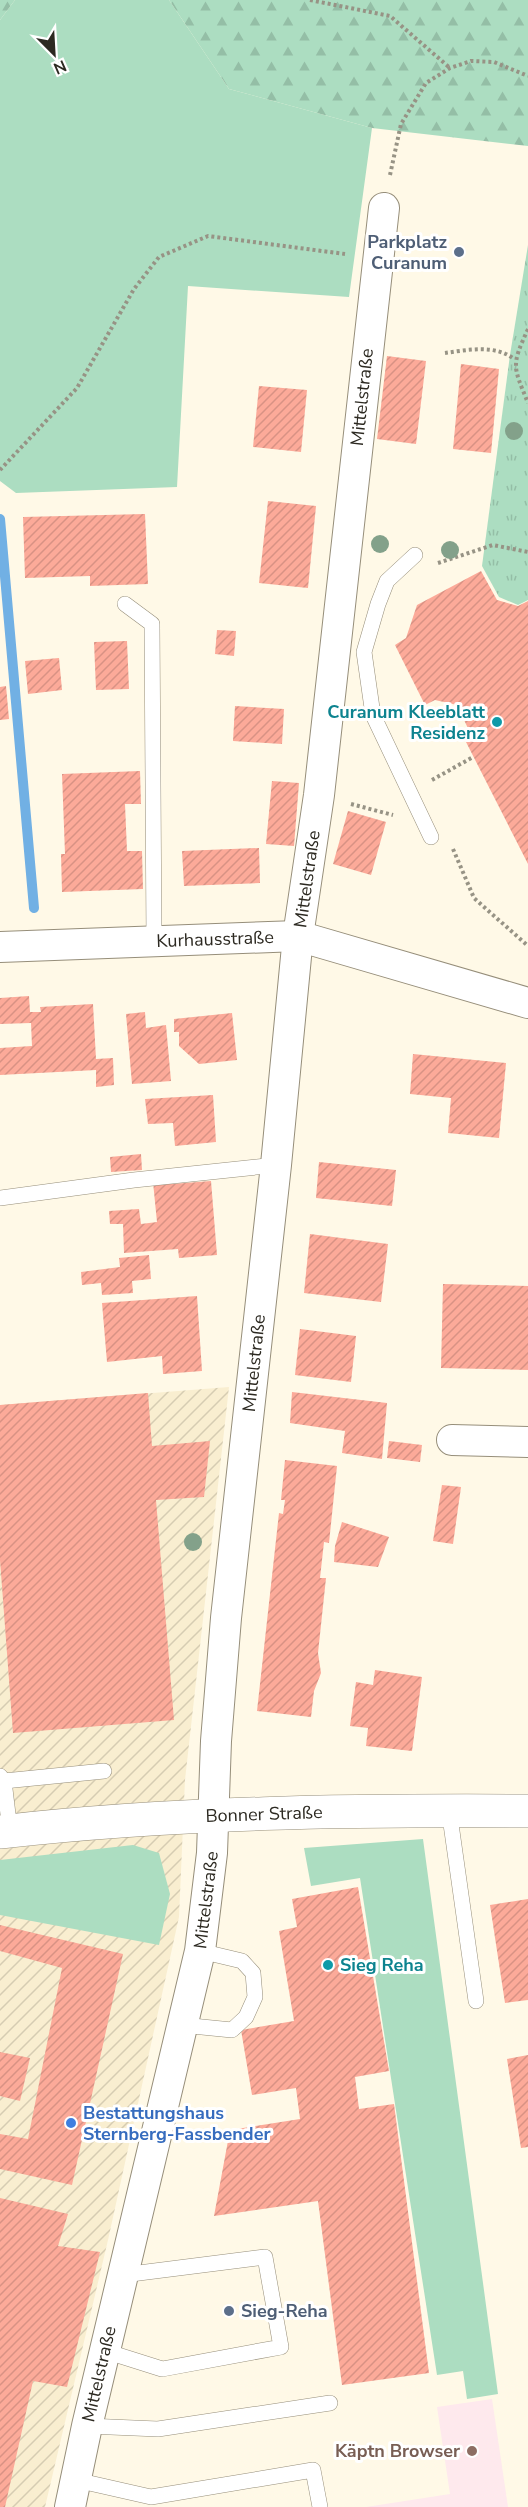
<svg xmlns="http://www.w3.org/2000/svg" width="528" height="2507" font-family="'Nunito Sans',sans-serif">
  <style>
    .industrial { fill: url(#industrial-furrows) }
    .education { fill: #fee9ed }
    .grass { fill: #acddc1 }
    .forest { fill: url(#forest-firs) }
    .park { fill: url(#park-tufts) }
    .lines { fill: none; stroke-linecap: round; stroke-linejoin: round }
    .stream { stroke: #71b0e4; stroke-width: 10 }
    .building { fill: url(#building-hatch) }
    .service-casing { stroke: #968e7a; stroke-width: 16 }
    .minor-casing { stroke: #968e7a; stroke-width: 32 }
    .secondary-casing { stroke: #968e7a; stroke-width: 34 }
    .path { stroke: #979385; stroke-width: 4; stroke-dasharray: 3 3; stroke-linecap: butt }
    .service { stroke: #fff; stroke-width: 15 }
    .minor { stroke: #fff; stroke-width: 30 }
    .secondary { stroke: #fff; stroke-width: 33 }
    .tree { fill: #83a18a }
    .service-dot { fill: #5c6f8a; stroke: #fff; stroke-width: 2 }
    .culture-dot { fill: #0f9aa8; stroke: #fff; stroke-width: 2 }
    .shop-dot { fill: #3f7fe0; stroke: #fff; stroke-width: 2 }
    .education-dot { fill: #8d6e63; stroke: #fff; stroke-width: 2 }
    .labels { text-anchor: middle; stroke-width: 6; stroke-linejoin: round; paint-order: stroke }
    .service-label { font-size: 18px; font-weight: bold; fill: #4e5e75; stroke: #fff; text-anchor: end }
    .street-label { font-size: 18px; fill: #2c2921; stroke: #fff }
    .culture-label { font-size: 18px; font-weight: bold; fill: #0d838f; stroke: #fff; text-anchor: end }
    .shop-label { font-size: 18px; font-weight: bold; fill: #366cbe; stroke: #fff; text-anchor: start }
    .education-label { font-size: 18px; font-weight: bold; fill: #785e54; stroke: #fff; text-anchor: end }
  </style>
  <defs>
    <pattern id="industrial-furrows" width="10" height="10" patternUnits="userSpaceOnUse" patternTransform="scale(1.5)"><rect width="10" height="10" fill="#f9eed0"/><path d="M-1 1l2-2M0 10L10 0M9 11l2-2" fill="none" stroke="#d6ccb2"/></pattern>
    <pattern id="forest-firs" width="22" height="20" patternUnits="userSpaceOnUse" patternTransform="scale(1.5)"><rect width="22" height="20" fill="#acddc1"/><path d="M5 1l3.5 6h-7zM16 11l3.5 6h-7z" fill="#94bea6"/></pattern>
    <pattern id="park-tufts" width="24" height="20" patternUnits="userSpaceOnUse" patternTransform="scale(1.5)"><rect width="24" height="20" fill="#acddc1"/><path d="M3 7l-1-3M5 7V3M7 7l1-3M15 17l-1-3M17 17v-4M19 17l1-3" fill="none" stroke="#94bea6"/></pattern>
    <pattern id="building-hatch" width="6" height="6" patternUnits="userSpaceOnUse" patternTransform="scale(1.5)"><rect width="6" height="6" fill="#fcaa99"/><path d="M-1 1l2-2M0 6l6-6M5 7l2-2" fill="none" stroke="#d89284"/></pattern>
  </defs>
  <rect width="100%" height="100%" fill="#fff9e7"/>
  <path class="industrial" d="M229 1387 185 1780 179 1917 108 2240 45 2507H0V1405Z"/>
  <path class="education" d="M492 2399 508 2507H366L450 2494 437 2407Z"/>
  <g class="grass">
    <path d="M15 0H169L229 89 372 128 349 297 188 286 177 487 16 493 0 481V20Z"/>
    <path d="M423 1839 498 2394 467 2399 463 2371 437 2375 360 1878 311 1886 304 1848Z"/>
    <path d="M133 1845 159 1853 170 1894 159 1945 0 1915V1860Z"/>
  </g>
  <g class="forest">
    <path d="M0 0H15L0 20Z"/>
    <path d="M169 0H528V146L372 128 229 89Z"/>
  </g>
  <path class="park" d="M528 245V600L518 605 499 597 482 566 510 355Z"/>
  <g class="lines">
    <path class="stream" d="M0 519 34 908"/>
  </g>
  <g class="building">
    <path d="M387 356 426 361 416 444 377 439Z"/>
    <path d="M461 364 499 369 491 453 453 449Z"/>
    <path d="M259 386 307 390 301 452 253 447Z"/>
    <path d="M268 501 316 506 308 588 259 583Z"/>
    <path d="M145 514 148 584 90 586V576L25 578 23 517Z"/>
    <path d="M481 571 497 600 518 606 528 601V864L466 742 473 739 457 705 435 700 425 705 395 645 406 638 417 605Z"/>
    <path d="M217 630 236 631 234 656 215 654Z"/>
    <path d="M127 641 129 689 96 690 94 642Z"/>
    <path d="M59 658 62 690 28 694 25 661Z"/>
    <path d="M6 686 9 719 0 720V687Z"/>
    <path d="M235 706 284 709 282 744 233 741Z"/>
    <path d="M140 771 141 804H125L127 851H142L143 889 62 892 61 854H65L62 774Z"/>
    <path d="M272 781 299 783 294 846 266 844Z"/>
    <path d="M348 811 386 822 371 875 333 864Z"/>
    <path d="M259 848 260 883 184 886 182 851Z"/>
    <path d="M29 996 30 1012H41L40 1007 93 1004 96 1059 113 1058 114 1085 96 1087V1070L0 1075V1048L32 1046 31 1023 0 1024V998Z"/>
    <path d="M145 1012 146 1028 166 1025 171 1081 132 1084 126 1014Z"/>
    <path d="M232 1013 237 1060 199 1064 179 1046V1032H174V1019Z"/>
    <path d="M413 1054 506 1063 499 1138 448 1133 451 1098 410 1094Z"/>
    <path d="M213 1095 216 1142 175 1146 173 1123 148 1124 145 1099Z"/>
    <path d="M141 1154 142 1170 111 1172 110 1157Z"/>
    <path d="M319 1162 396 1170 392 1206 316 1198Z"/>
    <path d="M172 1180V1184L211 1181 217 1255 179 1258 178 1249 124 1253 123 1224H110L109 1211 139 1209 141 1224 157 1222 153 1182Z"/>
    <path d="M310 1234 388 1244 381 1302 304 1293Z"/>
    <path d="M149 1255 151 1279 132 1281 133 1293 102 1295 101 1283 82 1285 81 1272 120 1267 119 1258Z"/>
    <path d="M443 1284 528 1286V1370L441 1368Z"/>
    <path d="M197 1296 202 1371 163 1374 162 1356 107 1362 102 1303Z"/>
    <path d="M300 1329 356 1336 351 1382 295 1375Z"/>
    <path d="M292 1392 387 1403 382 1459 342 1453 345 1431 290 1423Z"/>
    <path d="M148 1393 152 1446 210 1441 204 1497 156 1500 174 1720 13 1733 0 1560V1405Z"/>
    <path d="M389 1441 422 1445 420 1462 387 1458Z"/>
    <path d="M285 1460 337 1466 329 1543 324 1542 320 1578H326L318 1653 321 1673 314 1691 311 1717 257 1711 279 1513 283 1514 285 1500H281Z"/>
    <path d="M442 1485 461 1487 453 1544 433 1541Z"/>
    <path d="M342 1522 389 1537 378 1567 334 1562 335 1546Z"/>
    <path d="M375 1670 422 1677 412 1751 366 1746 368 1728 350 1726 356 1682 373 1685Z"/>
    <path d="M358 1887 389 2071 355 2077 359 2109 394 2104 429 2373 342 2385 318 2201 214 2216 230 2130 300 2119 296 2088 252 2095 241 2030 294 2021 279 1931 297 1927 292 1899Z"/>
    <path d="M528 1899V2000L505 2003 490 1905Z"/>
    <path d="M0 1925 123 1954 72 2185 0 2169V2134L28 2139 62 1968 0 1951Z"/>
    <path d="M0 2052 30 2058 20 2101 0 2096Z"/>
    <path d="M528 2055V2147L521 2148 507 2059Z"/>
    <path d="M0 2198 68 2214 58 2246 100 2252 67 2387 33 2381 5 2507H0Z"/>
  </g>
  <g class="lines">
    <g class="service-casing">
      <g id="service">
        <path d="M415 555 387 581 378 604 364 652 373 715 431 837"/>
        <path d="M125 604 152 624 154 941"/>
        <path d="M0 1198 134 1180 276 1165"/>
        <path d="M0 1776 4 1781 104 1771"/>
        <path d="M4 1781 10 1831"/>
        <path d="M449 1810 476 2001"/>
        <path d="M182 2025 232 2030 246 2017 255 1997 253 1973 242 1961 200 1951"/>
        <path d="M105 2351 162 2369 281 2347 265 2257 123 2275"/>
        <path d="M87 2426 158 2429 330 2403"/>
        <path d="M76 2480 151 2497 313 2470 320 2507"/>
      </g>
    </g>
    <g class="minor-casing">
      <g id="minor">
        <path d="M0 947 298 936 528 1003"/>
        <path d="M452 1440 528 1442"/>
        <path d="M70 2507 87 2426 200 1951 212 1853 216 1741 226 1618 276 1165 298 936 319 795 384 208"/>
      </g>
    </g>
    <g class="secondary-casing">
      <path id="secondary" d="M0 1832C175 1812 352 1810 528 1811"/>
    </g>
    <g class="path">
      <path d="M310 0 390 16 450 68"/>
      <path d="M390 175 401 124 426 83 450 68 471 61 494 62 528 76"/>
      <path d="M528 329C511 366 513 366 528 403"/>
      <path d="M445 353C467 350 495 344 514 359"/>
      <path d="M0 470 77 388 134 289 159 257 208 236 345 254"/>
      <path d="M438 563 493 545 528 552"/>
      <path d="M432 780 473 757"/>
      <path d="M351 804 393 815"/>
      <path d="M453 849 474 898 528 946"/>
    </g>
    <use href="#service" class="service"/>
    <use href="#minor" class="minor"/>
    <use href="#secondary" class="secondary"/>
  </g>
  <g class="tree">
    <circle cx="514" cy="431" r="9"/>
    <circle cx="380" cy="544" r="9"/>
    <circle cx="450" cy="550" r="9"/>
    <circle cx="193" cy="1542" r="9"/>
  </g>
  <g class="service-dot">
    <circle cx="459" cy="252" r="6"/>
    <circle cx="229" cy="2311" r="6"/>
  </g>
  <g class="culture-dot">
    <circle cx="497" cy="722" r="6"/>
    <circle cx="328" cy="1965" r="6"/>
  </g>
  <circle class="shop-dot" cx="71" cy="2123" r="6"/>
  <circle class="education-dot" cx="472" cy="2451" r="6"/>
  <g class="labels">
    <g class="service-label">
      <text x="447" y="248">Parkplatz<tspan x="447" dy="21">Curanum</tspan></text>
      <text x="241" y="2317" text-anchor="start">Sieg-Reha</text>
    </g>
    <g class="street-label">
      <text transform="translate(362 397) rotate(-84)" y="6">Mittelstraße</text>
      <text transform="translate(307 879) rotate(-82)" y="6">Mittelstraße</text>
      <text transform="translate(215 939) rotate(-2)" y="6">Kurhausstraße</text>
      <text transform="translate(254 1363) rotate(-84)" y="6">Mittelstraße</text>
      <text transform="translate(264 1814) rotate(-2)" y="6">Bonner Straße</text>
      <text transform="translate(206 1900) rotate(-83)" y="6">Mittelstraße</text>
      <text transform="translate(99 2374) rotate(-77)" y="6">Mittelstraße</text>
    </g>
    <g class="culture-label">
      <text x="485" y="718">Curanum Kleeblatt<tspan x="485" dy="21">Residenz</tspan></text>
      <text x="340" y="1971" text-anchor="start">Sieg Reha</text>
    </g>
    <g class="shop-label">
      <text x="83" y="2119">Bestattungshaus<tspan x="83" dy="21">Sternberg-Fassbender</tspan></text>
    </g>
    <g class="education-label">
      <text x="460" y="2457">Käptn Browser</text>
    </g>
  </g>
  <g transform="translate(54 54) rotate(156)" stroke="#ffffff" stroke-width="4.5" paint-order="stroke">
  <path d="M0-4.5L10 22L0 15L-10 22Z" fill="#2c2921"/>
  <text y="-9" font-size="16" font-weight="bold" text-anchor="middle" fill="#2c2921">N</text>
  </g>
</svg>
